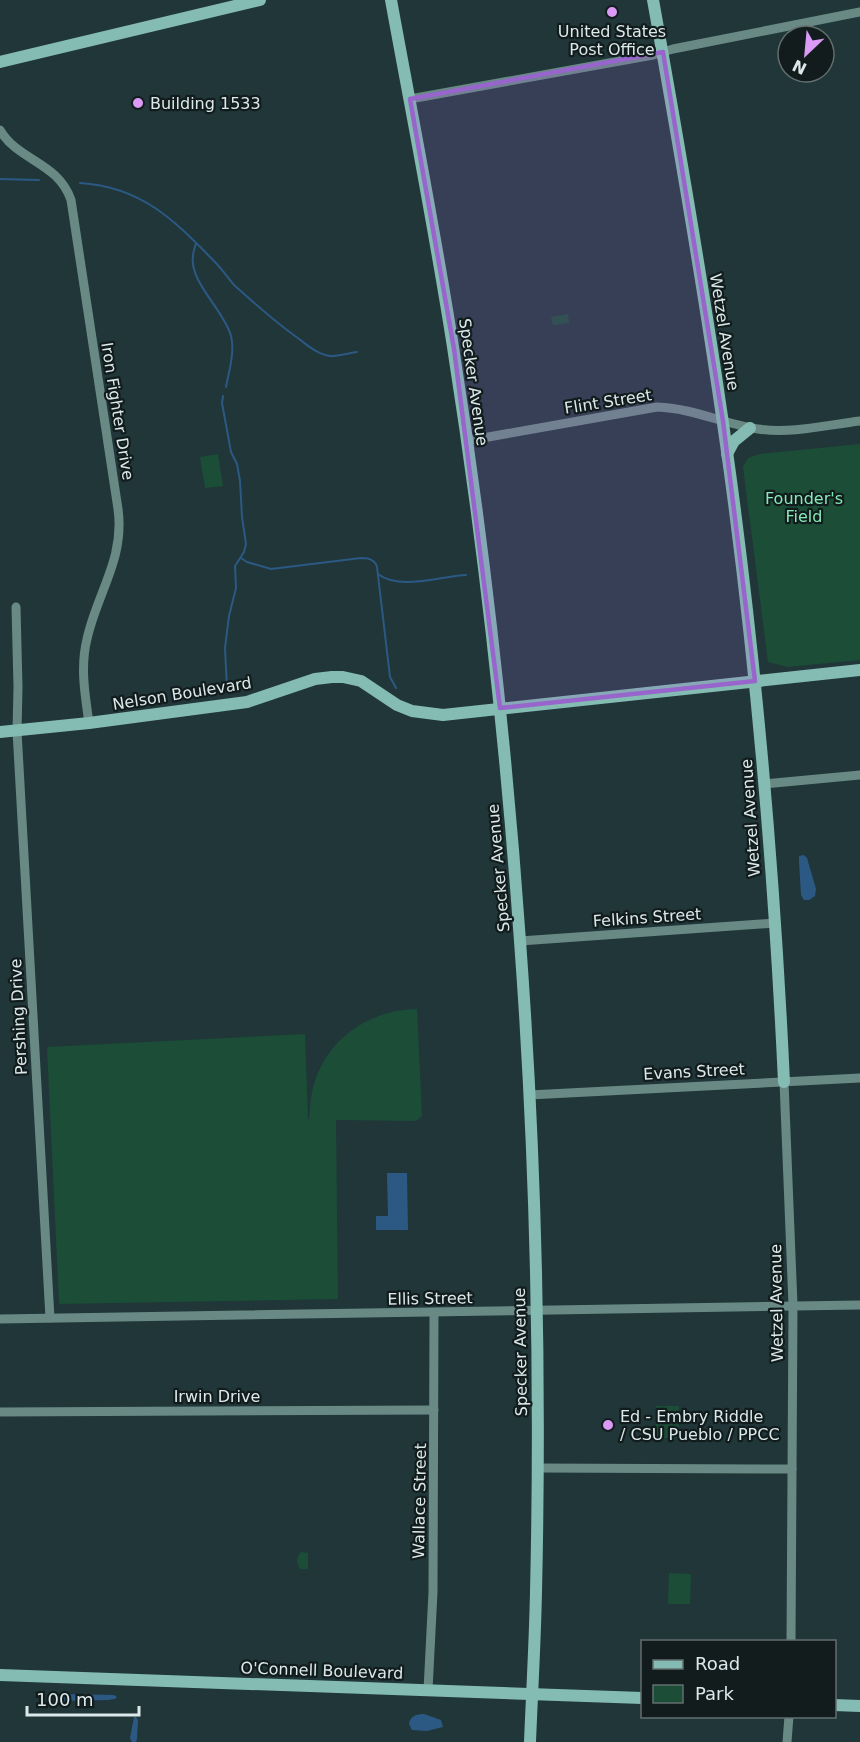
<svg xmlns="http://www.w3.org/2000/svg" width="860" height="1742" font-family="'DejaVu Sans',sans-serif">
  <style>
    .green { fill: #1b4d37 }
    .water { fill: #2c5984 }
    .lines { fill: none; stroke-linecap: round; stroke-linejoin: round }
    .stream { stroke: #2c5984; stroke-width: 2 }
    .street { stroke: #688984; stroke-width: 9 }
    .secondary { stroke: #84bbb2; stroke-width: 12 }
    .marked { fill: #9865cc; fill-opacity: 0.2; stroke: #9865cc; stroke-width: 4.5; stroke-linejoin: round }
    .poi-dot { fill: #da9af6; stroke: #121c1d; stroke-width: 2 }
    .labels { text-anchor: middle; stroke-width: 4.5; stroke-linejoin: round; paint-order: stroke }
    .poi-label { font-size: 16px; fill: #dce9ea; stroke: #121c1d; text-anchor: start }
    .street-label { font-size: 16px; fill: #dce9ea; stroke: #121c1d }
    .park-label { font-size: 16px; fill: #86e9b8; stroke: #121c1d }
  </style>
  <rect width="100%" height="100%" fill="#203639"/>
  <g class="green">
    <path d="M568 314 569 323 553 325 551 317Z"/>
    <path d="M860 444V660L788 667 768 662 743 467 748 458 760 454Z"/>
    <path d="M218 454 223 486 205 488 200 457Z"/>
    <path d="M417 1009 422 1116 416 1121 336 1120 338 1299 59 1304 47 1047 305 1034 308 1119H309C310 1110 310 1101 312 1092 323 1041 367 1010 417 1009Z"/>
    <rect x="656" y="1406" width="23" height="32"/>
    <path d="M301 1552 308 1553V1569H300C296 1562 296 1558 301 1552Z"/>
    <path d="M669 1573 691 1574 690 1604H668Z"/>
  </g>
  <g class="water">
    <path d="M804 855 807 858 816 889 815 896 809 900H804L801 895 799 861V856Z"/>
    <path d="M387 1173H407L408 1230H376V1216H388Z"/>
    <path d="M64 1694 114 1695 117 1697 115 1699 108 1700 63 1701 60 1698Z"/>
    <path d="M424 1714 441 1720 443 1727 427 1731 412 1730 409 1724C410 1716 417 1714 424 1714Z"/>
    <path d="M134 1717H136L138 1720 137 1739 136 1742H132L130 1738Z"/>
  </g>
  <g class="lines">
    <g class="stream">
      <path d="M0 179 39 180"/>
      <path d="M80 183C142 187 174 220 214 261 222 269 228 278 235 286 254 303 274 321 295 336 305 343 316 354 330 356 339 356 349 353 357 352"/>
      <path d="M196 243C195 247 193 252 193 256 189 282 224 310 231 336 235 352 229 371 226 387"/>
      <path d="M223 396 222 403 231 452 237 464 240 481 242 517 246 544 244 552 235 566 236 588 229 616 225 648 227 688"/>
      <path d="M241 558 247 562 271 569 361 558C368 558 375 559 377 567L390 677 396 688"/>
      <path d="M378 574C400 591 440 576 466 575"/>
    </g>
    <g class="street">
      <path d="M410 99 653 55 673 49 860 12"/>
      <path d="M0 130C18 161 58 162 71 200L118 509C125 559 97 593 87 639 80 667 85 695 89 723"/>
      <path d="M466 441 657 407C692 408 724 424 758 429 791 434 827 425 860 421"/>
      <path d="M16 607 18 687 17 731 50 1318"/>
      <path d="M764 784 860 775"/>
      <path d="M520 941 775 923"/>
      <path d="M784 1082 793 1305 791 1642"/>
      <path d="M529 1095 860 1078"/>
      <path d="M0 1319 860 1305"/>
      <path d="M0 1412 434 1410"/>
      <path d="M538 1468 792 1469"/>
      <path d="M428 1690 433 1592 434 1313"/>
      <path d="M787 1742 789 1716"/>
    </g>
    <g class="secondary">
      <path d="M391 0C412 115 435 231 453 347 484 544 506 742 520 941 536 1158 541 1375 536 1592 535 1642 532 1692 530 1742"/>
      <path d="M653 0C683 167 712 335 734 503 759 695 775 888 784 1082"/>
      <path d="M0 62 260 0"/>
      <path d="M727 454 734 441 750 428"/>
      <path d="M0 732 89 723 247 702 315 679 332 677H343L361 681 397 705 412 711 443 715 860 670"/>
      <path d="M0 1675 642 1698"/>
      <path d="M834 1705 860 1706"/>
    </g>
  </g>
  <path class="marked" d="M663 52 723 421 755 681 500 708 454 349 410 99Z"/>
  <g class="poi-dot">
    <circle cx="612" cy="12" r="6"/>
    <circle cx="138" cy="103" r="6"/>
    <circle cx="608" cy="1425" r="6"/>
  </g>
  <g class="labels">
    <g class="poi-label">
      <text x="612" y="37" text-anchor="middle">United States<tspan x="612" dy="18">Post Office</tspan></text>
      <text x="150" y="109">Building 1533</text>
      <text x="620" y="1422">Ed - Embry Riddle<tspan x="620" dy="18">/ CSU Pueblo / PPCC</tspan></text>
    </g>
    <g class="street-label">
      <text transform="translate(725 332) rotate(81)" y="6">Wetzel Avenue</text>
      <text transform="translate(474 382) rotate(82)" y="6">Specker Avenue</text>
      <text transform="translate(608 401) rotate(-9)" y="6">Flint Street</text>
      <text transform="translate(118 411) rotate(81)" y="6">Iron Fighter Drive</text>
      <text transform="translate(182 693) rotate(-9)" y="6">Nelson Boulevard</text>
      <text transform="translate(750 818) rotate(-94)" y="6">Wetzel Avenue</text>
      <text transform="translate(498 868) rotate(-95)" y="6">Specker Avenue</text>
      <text transform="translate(647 917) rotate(-4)" y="6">Felkins Street</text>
      <text transform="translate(18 1017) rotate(-93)" y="6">Pershing Drive</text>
      <text transform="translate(694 1071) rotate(-3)" y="6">Evans Street</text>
      <text transform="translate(430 1298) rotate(-1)" y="6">Ellis Street</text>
      <text transform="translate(776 1303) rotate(-91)" y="6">Wetzel Avenue</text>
      <text transform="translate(520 1352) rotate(-91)" y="6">Specker Avenue</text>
      <text x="217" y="1402">Irwin Drive</text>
      <text transform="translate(419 1501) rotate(-89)" y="6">Wallace Street</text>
      <text transform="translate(322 1670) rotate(2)" y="6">O'Connell Boulevard</text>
    </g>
    <g class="park-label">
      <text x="804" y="504">Founder's<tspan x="804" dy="18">Field</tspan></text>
    </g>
  </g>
  <rect x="641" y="1640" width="195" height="78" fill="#121c1d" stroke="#636e6f" stroke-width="1.5"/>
  <rect x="653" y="1660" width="30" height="9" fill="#84bbb2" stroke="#636e6f" stroke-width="1.5"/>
  <text x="695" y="1670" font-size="18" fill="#dce9ea">Road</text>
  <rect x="653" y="1685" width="30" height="18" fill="#1b4d37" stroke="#636e6f" stroke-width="1.5"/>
  <text x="695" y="1700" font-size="18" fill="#dce9ea">Park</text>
  <g transform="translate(806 54) rotate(206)"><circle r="28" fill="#121c1d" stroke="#636e6f" stroke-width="1.5"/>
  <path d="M0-4.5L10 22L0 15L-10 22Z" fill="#da9af6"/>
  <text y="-9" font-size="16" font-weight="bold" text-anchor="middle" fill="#dce9ea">N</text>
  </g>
  <path d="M27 1706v9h112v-9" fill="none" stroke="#dce9ea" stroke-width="3"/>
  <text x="36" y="1706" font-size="18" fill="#dce9ea" stroke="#121c1d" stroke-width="4.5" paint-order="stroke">100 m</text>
</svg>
